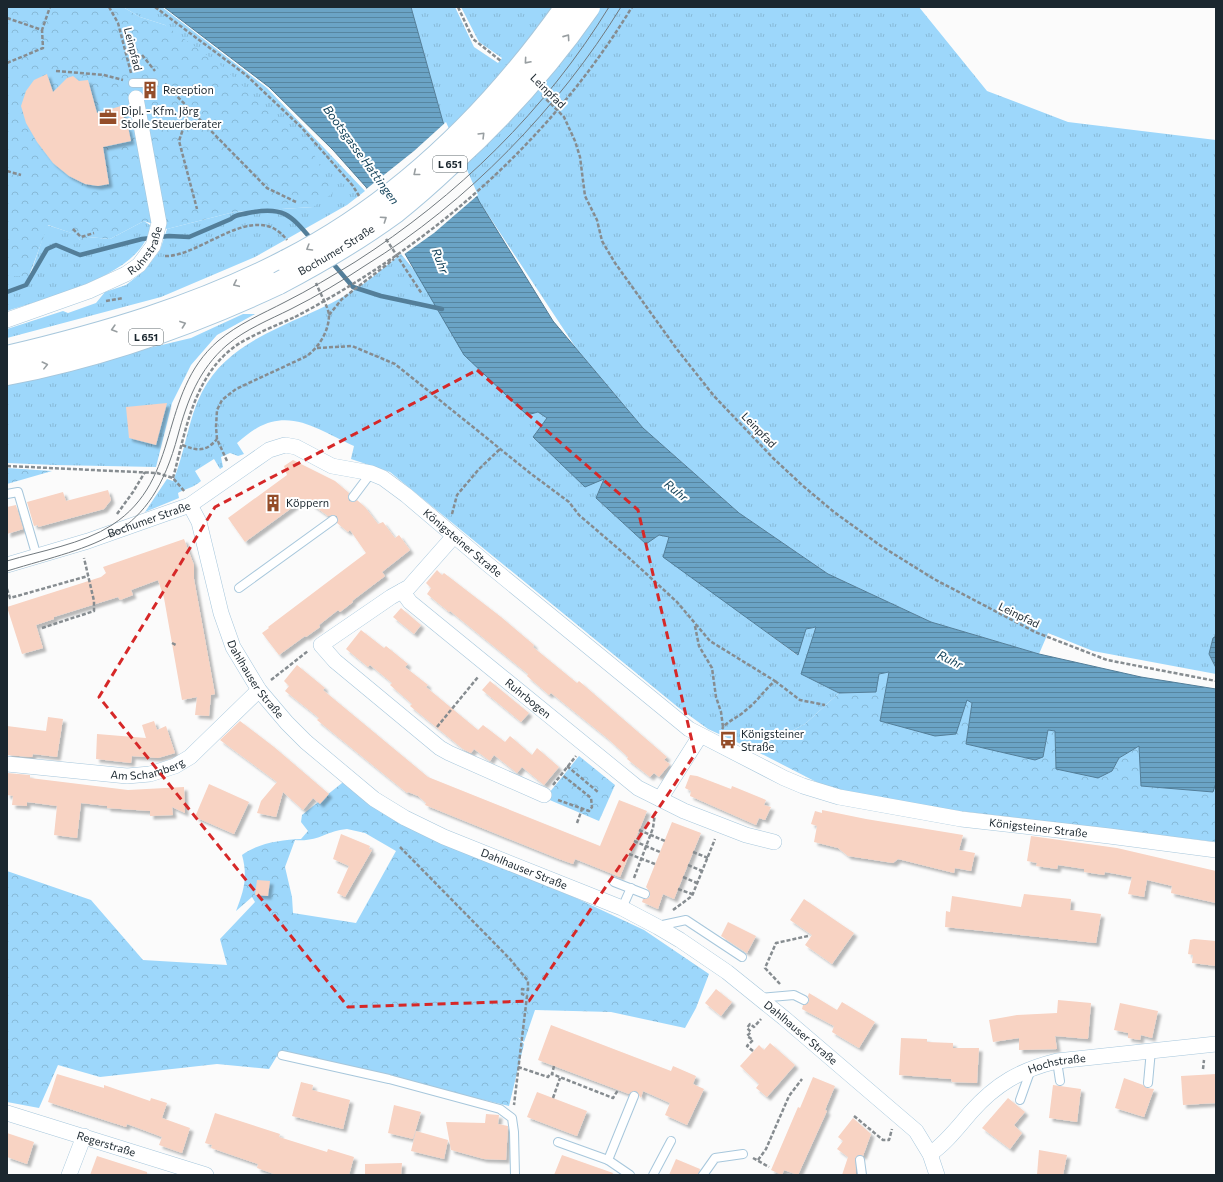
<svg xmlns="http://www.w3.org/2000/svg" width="1223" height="1182" font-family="Commissioner,sans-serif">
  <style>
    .grass { fill: url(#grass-tufts) }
    .forest { fill: url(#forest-crowns); fill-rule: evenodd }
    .water { fill: url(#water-rules); stroke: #537e99 }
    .pier { fill: #fbfbfb }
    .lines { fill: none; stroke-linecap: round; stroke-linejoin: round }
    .stream { stroke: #537e99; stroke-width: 4.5 }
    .building { fill: #f8d3c3; filter: url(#shadow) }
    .lane-casing { stroke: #a7c7dc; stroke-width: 10 }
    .street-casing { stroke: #a7c7dc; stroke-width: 16 }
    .primary-casing { stroke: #a7c7dc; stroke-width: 24 }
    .path { stroke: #868c90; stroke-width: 2.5; stroke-dasharray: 4 2; stroke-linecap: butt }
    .lane { stroke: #fff; stroke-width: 8 }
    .street { stroke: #fff; stroke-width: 15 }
    .primary { stroke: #fff; stroke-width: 22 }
    .tram { stroke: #71797e; stroke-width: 1 }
    .primary-bridge-casing { stroke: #a7c7dc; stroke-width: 24; stroke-linecap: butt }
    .path-bridge { stroke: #868c90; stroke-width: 2.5; stroke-dasharray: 4 2; stroke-linecap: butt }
    .primary-bridge { stroke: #fff; stroke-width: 22 }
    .oneway { stroke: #989ea1 }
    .marked { fill: none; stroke: #d62828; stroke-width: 3; stroke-dasharray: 8 5; stroke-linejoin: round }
    .labels { text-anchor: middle; stroke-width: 4; stroke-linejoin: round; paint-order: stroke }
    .shield { fill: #fff; stroke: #5f686d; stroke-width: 1 }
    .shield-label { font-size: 10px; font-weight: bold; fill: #1b272f }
    .street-label { font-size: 11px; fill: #1b272f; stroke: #fff }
    .poi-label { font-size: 11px; fill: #1b272f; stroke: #fff; text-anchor: start }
    .water-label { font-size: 12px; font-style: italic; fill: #0e3e56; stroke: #fff }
  </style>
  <defs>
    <pattern id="grass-tufts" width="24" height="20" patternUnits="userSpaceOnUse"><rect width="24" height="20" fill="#9dd7fb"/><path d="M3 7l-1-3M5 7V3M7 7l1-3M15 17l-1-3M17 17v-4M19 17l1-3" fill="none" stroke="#87b9d7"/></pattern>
    <pattern id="forest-crowns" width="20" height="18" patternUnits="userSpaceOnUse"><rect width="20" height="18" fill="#9dd7fb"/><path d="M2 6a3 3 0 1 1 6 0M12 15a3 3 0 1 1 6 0" fill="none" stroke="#87b9d7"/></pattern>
    <pattern id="water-rules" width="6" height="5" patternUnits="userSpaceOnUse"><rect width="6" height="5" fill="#6ba4c6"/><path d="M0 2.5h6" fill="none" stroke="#5786a1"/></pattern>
    <filter id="shadow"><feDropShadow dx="3.5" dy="3.5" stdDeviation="1" flood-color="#0004"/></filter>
  </defs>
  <rect width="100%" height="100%" fill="#fbfbfb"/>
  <g class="grass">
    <path d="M123 7H162L267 88 365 191 347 205 255 257 161 297 7 338V329L63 311 68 313 96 303 105 292 126 285 145 270 160 250 167 229 234 212 313 207 165 25 140 17Z"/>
    <path d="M411 7H455L474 47 498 63 502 58 479 42 461 7H919L987 91 1068 122 1216 140V636L1213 638 1209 654 1216 668V674L1093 651 1048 633 1039 654 931 622 828 574 739 513 643 428 576 348 479 201 443 122Z"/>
    <path d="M144 221 150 225C147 274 46 298 7 311V276H30L47 225 75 234 80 240 88 237 110 239Z"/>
    <path d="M401 254 423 281 538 412 547 418 533 438 604 479 596 498 646 544 659 535 669 537 724 600 797 655 806 629 816 627 802 674 839 693 805 724 754 750 708 729 679 708 390 472 351 459 354 446C321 432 293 408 257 428 250 432 243 438 237 443L244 454 238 456 230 453 221 457 223 467 220 469 214 459 195 471 201 481C195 487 185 489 178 493L179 498 145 512 167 479 173 481C185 453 188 419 202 392 232 333 305 323 356 289 372 279 386 265 401 254Z"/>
    <path d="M243 314H255L217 335 191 365 172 403 156 467 54 465 7 463V382L191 338Z"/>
  </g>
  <g class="forest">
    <path d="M7 7H123L140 17 165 25 219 64 312 150 333 193 313 207 234 212 167 229 144 221 110 239 88 237 84 240H80L74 234 48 225 29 276H7Z"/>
    <path d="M7 468 52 471 7 484Z"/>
    <path d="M890 671 880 720 967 699 972 703 966 744 1043 757 1048 730 1055 731 1056 769 1112 771 1119 758 1140 745 1216 782V842L951 810 830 789 754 750 805 724 839 693 875 692 879 674Z"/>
    <path d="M579 756 615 785 599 821 545 798Z"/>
    <path d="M347 779 446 845 576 898 644 930 709 974 696 1008 685 1028 611 1012 535 1010 524 1042 518 1037 524 1044 509 1106 280 1051 269 1069 217 1064 100 1077 58 1065 39 1108 7 1102V871L91 900 143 960 227 965 220 939 255 902 252 897 236 911C244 890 248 877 242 855 258 843 281 840 301 839L308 831 301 822 302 815ZM347 829 365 833 396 851 356 923 293 913 292 897 285 867 295 840C320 842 325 831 347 829Z"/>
  </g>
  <g class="water">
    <path d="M164 7H411L443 122 479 201 553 321 643 428 739 513 828 574 931 622 1039 654 1141 677 1216 689V783L1213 792 1141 786 1139 746 1119 758 1112 771 1098 778 1056 769 1055 731 1048 730 1043 757 1035 760 966 744 972 703 967 700 956 734 935 736 880 721 889 672 879 674 876 692 839 693 801 674 816 627 806 629 798 655 663 557 669 537 659 535 646 544 596 498 604 479 585 487 533 437 547 418 538 412 527 415 464 355 366 187 333 150 269 87Z"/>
    <path d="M1216 636V668L1209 654 1213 638Z"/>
  </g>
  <path class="pier" d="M446 122 478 195 434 233 403 255 365 190 414 151Z"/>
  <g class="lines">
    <g class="stream">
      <path d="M330 260 353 287 381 296 442 309"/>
      <path d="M7 292 26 285 47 249 56 245 80 255 142 239 169 236 189 237 231 219C236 214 241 215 248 213 283 206 290 214 312 240"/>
    </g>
  </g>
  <g class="building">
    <path d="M47 74 53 92 67 78 73 76 79 81 88 80 97 113 121 106 126 128 128 127 131 141 103 147 109 184 98 186 85 184 69 176 53 163 37 142 26 123 21 106 26 91 34 80Z"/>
    <path d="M167 403 156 445 129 438 126 407Z"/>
    <path d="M293 460 335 481 349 493 348 497 349 501 353 502 357 500 365 507 378 524 383 522 395 538 399 535 410 550 382 572 385 576 352 601 353 602 340 612 338 610 319 625 320 627 306 637 305 636 279 655 262 633 269 628 268 627 366 553 350 530 348 532 337 523V516L333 515 328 516 304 499 245 542 228 518 287 475 284 466Z"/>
    <path d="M108 490 111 500 104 509 38 527V525L34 526 27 502 63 492 66 501Z"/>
    <path d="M16 505 23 529 7 534V507Z"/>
    <path d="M184 539 194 565V579L215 694 211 695 209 716 195 715 197 697 182 700 164 598 158 580 131 590 133 595 120 600 118 597 54 617V619L36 625 43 648 22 654 7 607 101 577 106 573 103 567Z"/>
    <path d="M437 570 442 575 444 573 501 617 534 645 533 647 577 683 579 681 667 757 664 760 670 764 659 777 654 773 650 777 627 759 628 757 607 738 551 693 549 695 527 676 528 674 450 611 449 612 427 594 431 588 426 583Z"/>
    <path d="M401 608 421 625 414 634 393 617Z"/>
    <path d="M361 630 384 648 386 646 408 664 405 667 428 685 426 687 478 730 483 725 505 742 510 736 532 755 537 748 559 767 544 785 522 767 517 773 494 755 490 761 474 749 471 753 463 749 410 706 412 704 390 685 392 683 370 665 368 667 346 649Z"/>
    <path d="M297 665 325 688 323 690 428 777 600 846 619 800 647 811 620 877 575 859 573 864 559 859 425 805 426 803 418 796 408 792 407 793 317 720 319 718 285 691 289 686 284 681Z"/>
    <path d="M490 681 529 713 521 722 482 690Z"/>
    <path d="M48 717 63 719 57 757 33 754 32 757 7 755V726L46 731Z"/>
    <path d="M154 721 157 730 166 726 175 753 158 758 132 756 131 763 96 759 97 734 146 738 142 725Z"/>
    <path d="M240 721 274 747 329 794 320 804 313 798 303 810 283 792 276 817 257 813 261 801 277 782 220 740Z"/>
    <path d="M7 773 30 775V778L128 790 184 787 185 813 172 807 173 815 150 816V811L107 808V806L81 803 77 838 54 835 57 806 27 802V806L12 805 13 796 7 795Z"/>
    <path d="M690 775 697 776 731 789 732 786 766 800 764 805 771 807 765 820 759 818 756 825 690 796 691 791 685 788Z"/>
    <path d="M209 784 249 802 234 834 195 817Z"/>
    <path d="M822 810 866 819 963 835 959 850 975 853 971 871 955 868 954 873 898 859 893 863 848 856 838 848 814 842 817 826 811 824 815 811 822 813Z"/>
    <path d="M672 822 701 833 674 899 663 894 658 909 642 902 643 899 648 898 650 896 649 891 646 887Z"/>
    <path d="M341 834 370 846 369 849 372 850 345 897 337 893 349 866 333 859Z"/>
    <path d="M1031 836 1117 848 1216 871V903L1171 893 1172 886 1147 880 1144 897 1128 894 1132 877 1105 872 1104 875 1084 872V869L1058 865 1057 869 1036 866 1037 863 1027 861Z"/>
    <path d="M257 880 270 881 268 896 255 895Z"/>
    <path d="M1024 894 1071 899 1070 910 1101 914 1096 943 945 927 946 911 950 912 952 896 1021 907Z"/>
    <path d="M804 899 854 933 832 964 805 945 812 935 790 920Z"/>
    <path d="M728 922 756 936 747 953 721 936Z"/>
    <path d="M1194 939 1216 941V966L1192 963 1193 955 1188 954 1190 940Z"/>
    <path d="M716 989 732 1002 721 1016 705 1003Z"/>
    <path d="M809 993 837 1010 842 1002 875 1022 859 1048 832 1032 834 1026 802 1009 803 1005 809 1002 808 996Z"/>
    <path d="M1058 1000 1091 1003 1088 1039 1055 1036 1057 1049 1019 1050V1038L993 1042 989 1020 1017 1015 1057 1013Z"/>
    <path d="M1120 1003 1158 1011 1152 1038 1141 1035 1140 1040 1128 1038V1033L1114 1030Z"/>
    <path d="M551 1025 671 1071 673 1066 696 1076 693 1084 704 1089 687 1125 665 1115 670 1103 643 1091 641 1098 636 1091 629 1094 538 1060Z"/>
    <path d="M901 1038 927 1039V1042L953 1043V1048H979L977 1083 952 1082 951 1079 899 1075Z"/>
    <path d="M770 1043 795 1065 767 1097 756 1088 759 1084 740 1066 759 1045 764 1050Z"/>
    <path d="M57 1074 104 1088V1085L150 1101 151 1098 167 1103 162 1118 190 1128 182 1153 159 1145 162 1137 127 1124 126 1127 48 1102Z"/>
    <path d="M1216 1074V1103L1183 1105 1181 1076Z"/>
    <path d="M813 1077 835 1086 825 1110 827 1111 798 1175 784 1170 782 1175 771 1170 798 1107 800 1108Z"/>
    <path d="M1124 1078 1143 1085 1147 1088 1154 1089 1144 1117 1115 1108Z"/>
    <path d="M301 1082 313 1085 312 1090 350 1100 343 1129 292 1116Z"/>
    <path d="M1053 1085 1081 1089 1077 1122 1049 1118Z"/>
    <path d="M537 1092 587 1111 577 1136 527 1117Z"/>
    <path d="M1008 1098 1025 1112 1014 1125 1022 1133 1010 1149 982 1128Z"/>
    <path d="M394 1105 421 1112 413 1139 388 1133Z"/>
    <path d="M215 1113 280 1134 279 1137 327 1152 328 1149 354 1157 349 1175H277L257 1168 258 1164 211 1148 212 1145 205 1143Z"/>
    <path d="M486 1114 499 1115 498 1124 508 1126 506 1160 484 1159 451 1150 446 1122 485 1123Z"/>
    <path d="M853 1118 871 1134 863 1156 859 1155 855 1158 856 1175H842L848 1157 837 1149 843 1141 838 1137Z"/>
    <path d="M416 1131 448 1140 444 1159 411 1151Z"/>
    <path d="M7 1133 34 1142 27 1164 7 1157Z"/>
    <path d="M1039 1150 1067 1155 1063 1175H1037Z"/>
    <path d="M562 1155 613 1173 612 1175H554Z"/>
    <path d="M97 1156 147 1172V1175H90Z"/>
    <path d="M676 1159 700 1169 698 1175H669Z"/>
    <path d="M402 1163 401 1175H365V1164Z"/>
  </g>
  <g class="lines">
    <g class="lane-casing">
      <g id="lane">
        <path d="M133 83H154"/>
        <path d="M7 494 18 492 37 557"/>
        <path d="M353 497 371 473"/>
        <path d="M239 588 333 520"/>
        <path d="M614 882 645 894"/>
        <path d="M622 908 631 888"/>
        <path d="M658 926 686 920 742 957"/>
        <path d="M760 998 794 995 804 1000"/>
        <path d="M282 1055 389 1079 500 1109 512 1118 514 1132 515 1175"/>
        <path d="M1057 1061 1060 1081"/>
        <path d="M1148 1083 1151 1050"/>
        <path d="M1020 1100 1031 1069"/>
        <path d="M558 1142 608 1160 630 1175"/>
        <path d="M608 1160 634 1096"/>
        <path d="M860 1160 862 1175"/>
        <path d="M653 1175 671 1141"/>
        <path d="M703 1175 715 1158 743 1154"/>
      </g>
    </g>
    <g class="street-casing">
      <g id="street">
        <path id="s1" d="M7 320 89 291 126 274 139 265 153 246 159 223 136 98"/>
        <path id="s2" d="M190 505 199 522 221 613 233 647 259 690 287 723 306 742 374 799 405 818 444 837 622 908 658 927 680 940 727 972 784 1018 916 1131 930 1154 937 1175"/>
        <path d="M454 536 409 587 391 597 321 645 335 661 440 748 449 753 544 795"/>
        <path id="s3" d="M7 565 88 541 190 505 269 450 285 445 296 447 332 466 371 473 383 478 406 495 485 562 689 729 784 778 803 786 839 797 961 819 1109 836 1216 850"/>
        <path id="s4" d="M402 591 410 602 638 788 684 811 746 835 774 842"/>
        <path id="s5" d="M7 764 127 776 150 774 175 766 190 757 259 690"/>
        <path d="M660 799 700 736"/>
        <path id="s6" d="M7 1113 206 1175"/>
        <path id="s7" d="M930 1154C946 1143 958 1127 971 1112 996 1084 1020 1070 1057 1061L1216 1044"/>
        <path d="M69 1175 84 1136"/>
      </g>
    </g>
    <g class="primary-casing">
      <g id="primary">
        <path d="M7 357C104 334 197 307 286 261"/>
        <path d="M7 374C101 356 192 324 279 283"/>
      </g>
    </g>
    <g class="path">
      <path d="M109 7 118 23 131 73"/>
      <path d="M155 7 246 75 301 127 353 186 359 196"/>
      <path d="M458 7 473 39 501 61"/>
      <path d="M7 18 42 30 50 7"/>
      <path d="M142 55 155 71"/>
      <path d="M7 63 43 48 42 30"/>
      <path d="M56 71 104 75 123 80"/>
      <path d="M165 84 267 188 296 202"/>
      <path d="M542 95 564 117 575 141 580 157 585 196 597 220 602 241 615 263 676 348 714 396 773 458 802 485 834 512 881 546 934 579 1035 632 1107 660 1216 681"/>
      <path d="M190 108 179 141 197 209"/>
      <path d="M7 171 21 175"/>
      <path d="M73 229 81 237 94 233"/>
      <path d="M386 239 422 294"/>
      <path d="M165 256C202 257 255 198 287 240"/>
      <path d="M106 301 123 298"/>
      <path d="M329 315 342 299 394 259"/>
      <path d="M317 348 352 346 395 364 530 473 569 502 579 515 628 557 677 602 710 641 775 681C764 690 757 702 746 710 738 718 728 720 722 729"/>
      <path d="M182 445C198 451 206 452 217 439"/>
      <path d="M227 461 217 439 216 427 217 410 222 400 236 389 307 356C319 347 329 331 329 315 329 309 319 291 316 283"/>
      <path d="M7 466 157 473 173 478 185 492"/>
      <path d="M173 478C186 430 194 372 240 343 257 333 277 325 295 317"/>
      <path d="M117 514 133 492 145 472"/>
      <path d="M452 514 457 495 479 469 500 449"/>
      <path d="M7 589 10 598 88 576"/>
      <path d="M695 626 699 646 712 668 716 697 721 712 723 727"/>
      <path d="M42 628 94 611V601L84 558"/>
      <path d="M172 643 176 645"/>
      <path d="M271 680 308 651"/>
      <path d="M775 681 800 700 825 705"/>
      <path d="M437 727 478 677"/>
      <path d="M567 766 598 792"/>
      <path d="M553 785 576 756"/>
      <path d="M558 800 589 811 592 807 591 798 561 774"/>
      <path d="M577 823 582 809"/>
      <path d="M639 830 665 841"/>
      <path d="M634 841 660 852"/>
      <path d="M400 847 510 959 528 981V990L522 989V994L527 996 514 1105"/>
      <path d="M693 852 708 858"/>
      <path d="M629 854 655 864"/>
      <path d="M688 865 702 871"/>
      <path d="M683 877 697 883"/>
      <path d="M634 878 653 828 655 813"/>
      <path d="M678 889 692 894"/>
      <path d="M673 910 692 896 715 839"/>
      <path d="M780 984 765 968 776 943 808 936"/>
      <path d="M753 1051 747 1046 753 1040 747 1036 751 1032 747 1028 750 1024 754 1027 761 1019"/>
      <path d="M554 1066 552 1074 613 1098 618 1090"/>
      <path d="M518 1067 548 1077 550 1074H552"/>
      <path d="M1203 1069 1204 1060"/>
      <path d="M553 1098 560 1078"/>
      <path d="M854 1116 883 1140H889L892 1129"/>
      <path d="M753 1158 769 1167"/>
      <path d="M758 1160 766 1149 789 1096 802 1079"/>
    </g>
    <use href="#lane" class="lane"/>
    <use href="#street" class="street"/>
    <use href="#primary" class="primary"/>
    <g class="tram">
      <path d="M7 561C40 551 83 544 112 525 183 479 157 394 218 341 238 324 262 314 285 302 309 290 332 276 355 262 457 197 546 110 609 7"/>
      <path d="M7 571C99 543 150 540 178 435 187 401 199 369 227 345 246 329 269 320 291 309 317 296 342 281 366 265 467 203 559 108 621 7"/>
    </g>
    <g class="primary-bridge-casing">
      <g id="primary-bridge">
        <path d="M286 261C400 203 493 110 566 7"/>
        <path id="s8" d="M279 283C319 262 358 239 395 212 414 197 433 180 450 164 503 116 548 66 589 7"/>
      </g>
    </g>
    <path class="path-bridge" d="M295 317C432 245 551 140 632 7"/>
    <use href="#primary-bridge" class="primary-bridge"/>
  </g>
  <defs><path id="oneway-chevron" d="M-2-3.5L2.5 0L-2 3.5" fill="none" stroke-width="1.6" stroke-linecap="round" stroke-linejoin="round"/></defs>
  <g class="oneway">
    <use href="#oneway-chevron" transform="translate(567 37) rotate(-55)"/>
    <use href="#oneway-chevron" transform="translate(527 61) rotate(131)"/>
    <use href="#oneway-chevron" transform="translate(482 135) rotate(-45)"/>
    <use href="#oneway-chevron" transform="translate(416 173) rotate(141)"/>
    <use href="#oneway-chevron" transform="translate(384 219) rotate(-34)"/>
    <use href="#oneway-chevron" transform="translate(309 248) rotate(149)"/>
    <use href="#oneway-chevron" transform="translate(236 284) rotate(155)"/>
    <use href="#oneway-chevron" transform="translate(183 324) rotate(-20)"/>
    <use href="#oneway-chevron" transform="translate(114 329) rotate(164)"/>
    <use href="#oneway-chevron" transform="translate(45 365) rotate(-14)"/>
  </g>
  <path class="marked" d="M477 370 638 510 695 754 529 1001 348 1007 99 697 215 507Z"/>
  <defs>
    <g id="building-bare" transform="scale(1.38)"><path d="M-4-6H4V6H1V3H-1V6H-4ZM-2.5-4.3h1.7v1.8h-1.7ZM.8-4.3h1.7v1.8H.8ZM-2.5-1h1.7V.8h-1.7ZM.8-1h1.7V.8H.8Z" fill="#944d29" stroke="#fff" stroke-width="2.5" paint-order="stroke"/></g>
    <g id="office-bare" transform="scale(1.38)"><path d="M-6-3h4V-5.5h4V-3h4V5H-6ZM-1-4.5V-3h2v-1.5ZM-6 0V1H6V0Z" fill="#944d29" stroke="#fff" stroke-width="2.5" paint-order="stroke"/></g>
    <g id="bus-bare" transform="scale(1.38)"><path d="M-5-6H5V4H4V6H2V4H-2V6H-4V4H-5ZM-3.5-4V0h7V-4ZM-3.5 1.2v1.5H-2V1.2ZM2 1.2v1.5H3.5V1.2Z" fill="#944d29" stroke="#fff" stroke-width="2.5" paint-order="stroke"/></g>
  </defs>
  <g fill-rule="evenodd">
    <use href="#building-bare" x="150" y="90"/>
    <use href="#office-bare" x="108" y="117"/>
    <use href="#building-bare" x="273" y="503"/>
    <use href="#bus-bare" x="728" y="740"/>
  </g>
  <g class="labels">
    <g class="shield">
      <rect x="433" y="156" width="34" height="16" rx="3"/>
      <rect x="129" y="329" width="34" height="16" rx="3"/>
    </g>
    <g class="shield-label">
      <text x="450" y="168">L 651</text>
      <text x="146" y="341">L 651</text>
    </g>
    <g class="street-label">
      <text transform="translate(133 49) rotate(76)" y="4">Leinpfad</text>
      <text transform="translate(548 91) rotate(44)" y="4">Leinpfad</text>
      <text dy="4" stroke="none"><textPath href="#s1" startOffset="159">Ruhrstraße</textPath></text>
      <text dy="4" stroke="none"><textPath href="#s8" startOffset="66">Bochumer Straße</textPath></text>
      <text transform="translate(759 430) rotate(46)" y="4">Leinpfad</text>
      <text dy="4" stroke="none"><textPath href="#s3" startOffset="149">Bochumer Straße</textPath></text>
      <text dy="4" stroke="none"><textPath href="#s3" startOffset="513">Königsteiner Straße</textPath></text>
      <text transform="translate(1019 615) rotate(26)" y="4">Leinpfad</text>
      <text dy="4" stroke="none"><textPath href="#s2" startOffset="188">Dahlhauser Straße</textPath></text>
      <text dy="4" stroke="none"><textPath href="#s4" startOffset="166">Ruhrbogen</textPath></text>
      <text dy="4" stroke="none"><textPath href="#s5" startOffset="142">Am Schamberg</textPath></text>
      <text dy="4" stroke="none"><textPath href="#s3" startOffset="1173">Königsteiner Straße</textPath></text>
      <text dy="4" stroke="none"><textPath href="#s2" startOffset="524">Dahlhauser Straße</textPath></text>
      <text dy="4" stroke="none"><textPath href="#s2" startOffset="848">Dahlhauser Straße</textPath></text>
      <text dy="4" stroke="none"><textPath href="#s7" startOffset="160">Hochstraße</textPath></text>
      <text dy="4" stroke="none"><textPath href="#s6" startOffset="104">Regerstraße</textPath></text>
    </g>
    <g class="poi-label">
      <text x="163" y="94">Reception</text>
      <text x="121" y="115">Dipl. - Kfm. Jörg<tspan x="121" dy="13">Stolle Steuerberater</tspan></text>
      <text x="286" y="507">Köppern</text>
      <text x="741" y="738">Königsteiner<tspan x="741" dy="13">Straße</tspan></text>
    </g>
    <g class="water-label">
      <text transform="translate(361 155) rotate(54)" y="4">Bootsgasse Hattingen</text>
      <text transform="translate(440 261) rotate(69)" y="4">Ruhr</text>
      <text transform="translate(676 491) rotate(39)" y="4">Ruhr</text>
      <text transform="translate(950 660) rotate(26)" y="4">Ruhr</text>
    </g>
  </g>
  <rect width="1223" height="1182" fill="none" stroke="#1b272f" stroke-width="16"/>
</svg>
